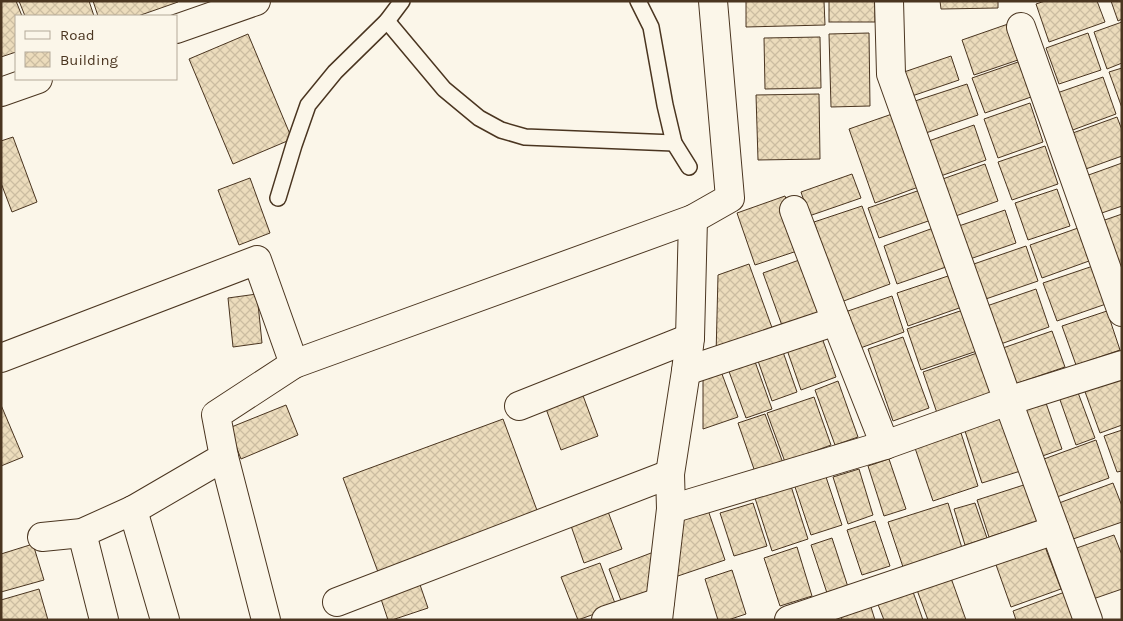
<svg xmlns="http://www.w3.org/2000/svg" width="1123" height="621" font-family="Karla,sans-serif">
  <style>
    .building { fill: url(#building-cross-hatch); stroke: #4a3520 }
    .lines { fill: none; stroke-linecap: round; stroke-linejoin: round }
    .lane-casing { stroke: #4a3520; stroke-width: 18 }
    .street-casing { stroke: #4a3520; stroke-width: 30 }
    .lane { stroke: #fbf6e9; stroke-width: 15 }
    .street { stroke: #fbf6e9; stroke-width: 28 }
  </style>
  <defs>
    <pattern id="building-cross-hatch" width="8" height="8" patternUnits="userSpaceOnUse" patternTransform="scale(1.25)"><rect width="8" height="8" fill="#ecdcbc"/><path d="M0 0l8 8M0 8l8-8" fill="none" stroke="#ccbda1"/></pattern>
  </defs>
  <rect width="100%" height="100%" fill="#fbf6e9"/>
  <g class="building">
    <path d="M1 1H16L22 16H16V52L1 57Z"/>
    <path d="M19 1H89L94 16H25Z"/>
    <path d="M93 1H178V2L138 16H98Z"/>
    <path d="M746 1H824L825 25 746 27Z"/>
    <rect x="829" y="1" width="46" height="21"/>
    <path d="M940 1H998V8L941 9Z"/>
    <path d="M1045 1H1097L1105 22 1049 42 1036 4Z"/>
    <path d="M1111 1H1122V19L1118 21Z"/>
    <path d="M1122 22V63L1107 69 1094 32Z"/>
    <path d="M1008 24 1021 59 974 75 962 40Z"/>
    <path d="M869 33 870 106 831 107 829 34Z"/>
    <path d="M1088 33 1101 70 1059 84 1046 48Z"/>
    <path d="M248 34 292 139 233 164 189 59Z"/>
    <path d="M820 37 821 88 765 89 764 38Z"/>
    <path d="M951 56 959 80 912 96 904 72Z"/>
    <path d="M1021 61 1034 96 985 113 972 78Z"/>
    <path d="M1122 68V108L1109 72Z"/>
    <path d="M1103 77 1116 114 1070 131 1057 93Z"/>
    <path d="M967 84 978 115 923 134 912 102Z"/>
    <path d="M819 94 820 159 758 160 756 95Z"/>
    <path d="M1030 103 1043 142 998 158 984 119Z"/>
    <path d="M895 113 921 186 875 203 849 129Z"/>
    <path d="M1117 117 1122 130V156L1083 170 1070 134Z"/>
    <path d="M974 125 986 160 935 178 923 143Z"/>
    <path d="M13 137 37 202 12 212 1 183V141Z"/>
    <path d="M1045 146 1058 184 1012 200 998 162Z"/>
    <path d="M1122 163V206L1096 215 1083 177Z"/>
    <path d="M985 164 998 201 950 218 937 181Z"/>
    <path d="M852 174 861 198 809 216 801 192Z"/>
    <path d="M250 178 270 233 239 245 218 190Z"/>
    <path d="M926 188 937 218 879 238 868 208Z"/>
    <path d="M1057 189 1070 226 1028 240 1015 203Z"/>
    <path d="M785 196 803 249 755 265 737 213Z"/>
    <path d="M862 206 890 284 841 302 814 222Z"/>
    <path d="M1005 210 1016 243 967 260 956 227Z"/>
    <path d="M1122 214V285L1099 222Z"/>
    <path d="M936 227 949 266 897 284 884 246Z"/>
    <path d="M1078 228 1089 261 1042 278 1030 245Z"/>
    <path d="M1026 246 1038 281 980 301 968 266Z"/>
    <path d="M802 259 822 318 784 331 763 273Z"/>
    <path d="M749 264 775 336 716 356 718 275Z"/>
    <path d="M1093 266 1106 304 1057 321 1043 283Z"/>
    <path d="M951 275 962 307 908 326 897 293Z"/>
    <path d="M1036 289 1049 327 995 346 981 308Z"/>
    <path d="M257 294 262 343 233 347 228 298Z"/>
    <path d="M892 296 904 332 855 350 842 313Z"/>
    <path d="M963 310 977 351 921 370 907 329Z"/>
    <path d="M1107 311 1120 350 1076 365 1062 326Z"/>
    <path d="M1052 331 1065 367 1012 385 1000 349Z"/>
    <path d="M821 335 836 377 801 390 786 347Z"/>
    <path d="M903 337 929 408 893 421 868 349Z"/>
    <path d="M782 349 797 392 772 401 757 358Z"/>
    <path d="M977 353 991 395 937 413 923 372Z"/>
    <path d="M753 356 772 409 746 418 727 366Z"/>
    <path d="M719 366 738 417 703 429V372Z"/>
    <path d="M1122 375V425L1100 433 1084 389Z"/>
    <path d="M838 381 858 437 835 445 815 390Z"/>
    <path d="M1077 390 1095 438 1076 445 1059 397Z"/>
    <path d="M582 393 598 436 561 450 545 406Z"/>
    <path d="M814 397 831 445 785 462 767 413Z"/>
    <path d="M1046 403 1062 449 1037 458 1020 412Z"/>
    <path d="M1 405 23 457 1 466Z"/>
    <path d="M286 405 298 435 241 459 229 428Z"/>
    <path d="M1009 413 1027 469 982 483 964 428Z"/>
    <path d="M765 414 783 463 755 472 738 423Z"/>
    <path d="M503 419 538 513 378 572 343 478Z"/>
    <path d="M1122 430V471L1117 472 1104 436Z"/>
    <path d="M961 433 978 486 933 501 915 448Z"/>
    <path d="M1096 440 1109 478 1057 497 1044 459Z"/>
    <path d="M889 459 906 509 884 516 868 466Z"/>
    <path d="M859 469 873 515 848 524 833 477Z"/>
    <path d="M825 474 842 525 811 535 794 484Z"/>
    <path d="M790 483 808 539 772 551 754 495Z"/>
    <path d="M1030 483 1042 520 989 537 977 500Z"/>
    <path d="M1113 483 1122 506V522L1073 539 1059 503Z"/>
    <path d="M753 503 767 546 734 556 720 513Z"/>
    <path d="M948 503 962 548 903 567 888 522Z"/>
    <path d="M975 503 987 538 965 545 954 509Z"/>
    <path d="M607 509 622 549 584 563 570 523Z"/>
    <path d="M708 510 725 560 672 578 679 520Z"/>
    <path d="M875 521 890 566 862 575 847 530Z"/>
    <path d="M1114 535 1122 555V589L1090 600 1071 550Z"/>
    <path d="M832 538 848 587 827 593 811 545Z"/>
    <path d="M33 544 44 580 1 592V554Z"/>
    <path d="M1044 544 1061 589 1011 607 995 562Z"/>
    <path d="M797 547 812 596 780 606 764 558Z"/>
    <path d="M659 550 657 590 622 603 609 569Z"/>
    <path d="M600 563 616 606 578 620 561 577Z"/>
    <path d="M732 570 746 614 728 620H718L705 579Z"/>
    <path d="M951 578 966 620H928L917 590Z"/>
    <path d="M418 579 428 608 392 620H388L379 593Z"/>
    <path d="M39 589 48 620H1V600Z"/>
    <path d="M912 589 923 620H884L877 602Z"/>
    <path d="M1065 592 1075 620H1016L1013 611Z"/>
    <path d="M870 604 875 620H842L840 615Z"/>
  </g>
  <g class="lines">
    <g class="lane-casing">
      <g id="lane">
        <path d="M638 1 651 27 665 105 674 143 689 167"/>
        <path d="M387 21 444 89 479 118 501 130 525 137 674 143"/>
        <path d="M278 198 294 145 308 105 335 72 387 21 402 1"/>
      </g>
    </g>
    <g class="street-casing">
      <g id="street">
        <path d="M889 1 891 74 1008 401 1088 620"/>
        <path d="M1021 27 1122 312"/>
        <path d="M176 29 256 1"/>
        <path d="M1 92 38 79"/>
        <path d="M794 210 836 321"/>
        <path d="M1 358 257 260 294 364"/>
        <path d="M686 371 836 321 885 445"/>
        <path d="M519 406 690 338"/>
        <path d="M224 457 266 620"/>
        <path d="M671 509 885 445 1008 401 1122 365"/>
        <path d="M133 510 165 620"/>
        <path d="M82 533 104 620"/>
        <path d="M42 537 82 533 133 510 224 457 216 415 294 364 693 219 730 198 713 1"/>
        <path d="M337 602 670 474"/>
        <path d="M606 620 660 602"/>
        <path d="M658 620 671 509 670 474 686 371 690 338 693 219"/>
        <path d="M789 620 1055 530"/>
      </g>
    </g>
    <use href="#lane" class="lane"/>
    <use href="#street" class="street"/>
  </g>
  <rect width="1123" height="621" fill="none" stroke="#4a3520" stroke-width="5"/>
  <rect x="15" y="15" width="162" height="65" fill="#fbf6e9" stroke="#b4a999"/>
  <rect x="25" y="31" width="25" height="8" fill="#fbf6e9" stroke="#b4a999"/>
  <text x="60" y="40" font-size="15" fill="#4a3520">Road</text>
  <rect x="25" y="52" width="25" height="15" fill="url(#building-cross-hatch)" stroke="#b4a999"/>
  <text x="60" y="65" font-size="15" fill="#4a3520">Building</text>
</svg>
